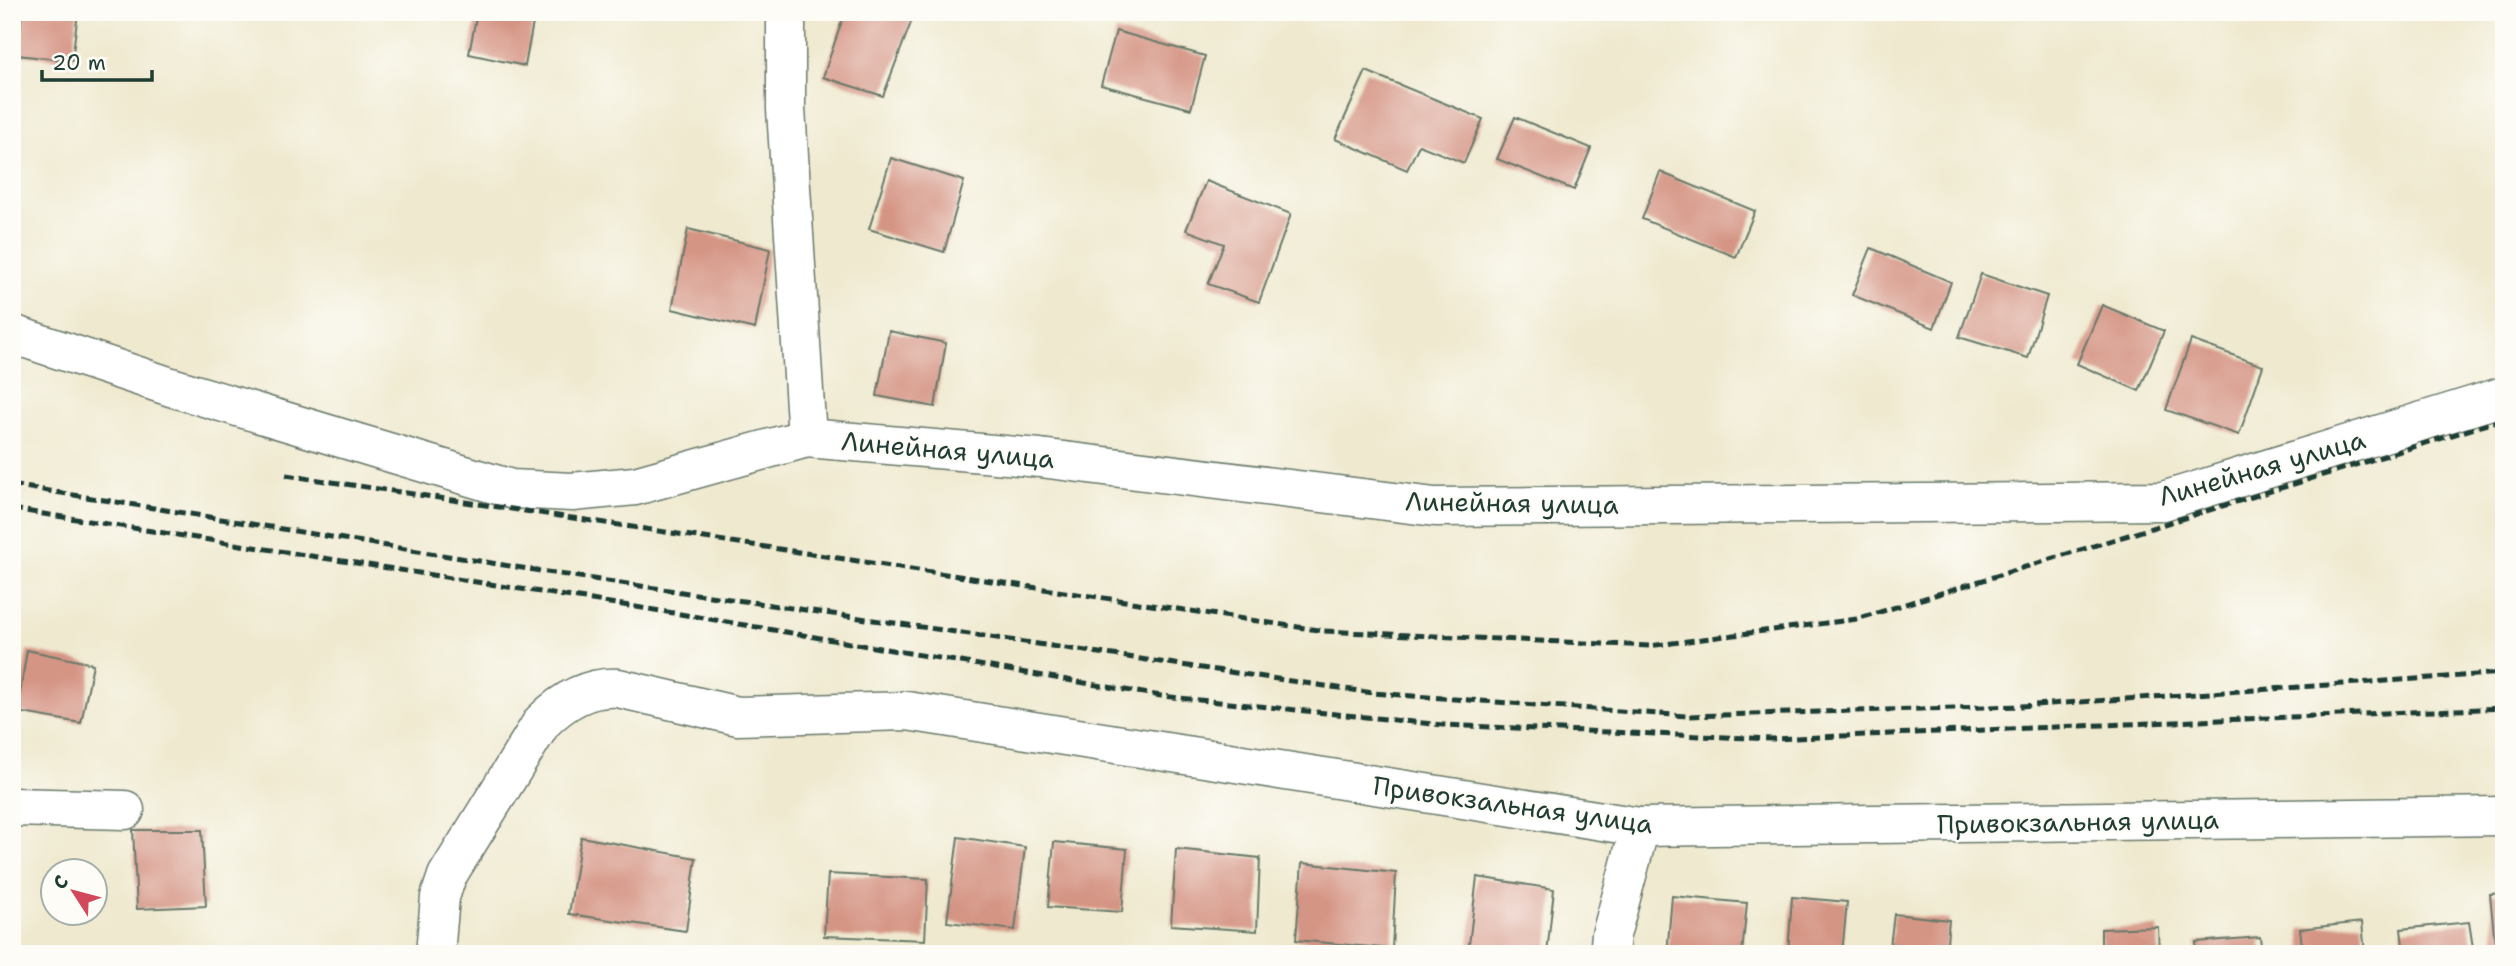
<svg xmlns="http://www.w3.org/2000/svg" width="2516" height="966" font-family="'Shantell Sans',sans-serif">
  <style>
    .building { fill: #d59585 }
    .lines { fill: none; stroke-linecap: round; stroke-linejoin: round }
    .minor-casing { stroke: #68796a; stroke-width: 41 }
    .minor { stroke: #fff; stroke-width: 38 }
    .rail { stroke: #1f3d34; stroke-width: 5; stroke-dasharray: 10 5; stroke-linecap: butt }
    .labels { text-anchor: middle; stroke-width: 5; stroke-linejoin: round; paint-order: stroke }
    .street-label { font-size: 26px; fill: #1f3d34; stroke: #fdfcf7 }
  </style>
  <rect width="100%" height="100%" fill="#fdfcf7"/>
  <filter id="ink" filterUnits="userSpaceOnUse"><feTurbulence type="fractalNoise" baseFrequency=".0143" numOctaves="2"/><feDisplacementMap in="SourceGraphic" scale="14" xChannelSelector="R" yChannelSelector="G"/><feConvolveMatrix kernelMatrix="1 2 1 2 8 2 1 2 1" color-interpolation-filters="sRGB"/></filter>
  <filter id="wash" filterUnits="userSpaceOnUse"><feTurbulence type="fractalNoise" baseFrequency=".00686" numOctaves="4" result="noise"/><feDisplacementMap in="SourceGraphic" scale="28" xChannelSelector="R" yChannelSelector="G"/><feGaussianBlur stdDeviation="1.57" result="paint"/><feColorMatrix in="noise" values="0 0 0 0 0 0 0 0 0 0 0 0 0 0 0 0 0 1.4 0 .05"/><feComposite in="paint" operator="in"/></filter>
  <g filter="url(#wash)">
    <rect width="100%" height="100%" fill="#efe9cf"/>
    <g id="blocks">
      <g class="building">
        <path d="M22 12H78L72 61 17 55Z"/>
        <path d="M477 12H535L525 66 469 54Z"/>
        <path d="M845 12H915L883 96 823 77Z"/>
        <path d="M1116 31 1205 56 1191 109 1101 85Z"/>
        <path d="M1366 71 1483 119 1464 163 1419 145 1407 170 1335 139Z"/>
        <path d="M1515 117 1591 148 1574 190 1497 159Z"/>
        <path d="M891 158 964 181 944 252 869 229Z"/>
        <path d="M1660 172 1755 211 1736 257 1642 219Z"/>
        <path d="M1206 181 1291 214 1259 302 1208 284 1224 244 1186 230Z"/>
        <path d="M688 229 770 249 755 329 672 309Z"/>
        <path d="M1871 248 1951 282 1934 328 1852 295Z"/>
        <path d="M1981 274 2047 296 2028 358 1959 337Z"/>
        <path d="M2102 305 2164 331 2139 391 2077 364Z"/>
        <path d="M889 331 946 343 935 407 877 396Z"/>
        <path d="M2191 340 2263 366 2239 435 2166 410Z"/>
        <path d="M27 650 93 664 81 723 17 712Z"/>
        <path d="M133 830H202L206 906 137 909Z"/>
        <path d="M581 837 696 858 686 931 569 914Z"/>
        <path d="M958 837 1025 847 1015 930 947 922Z"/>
        <path d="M1054 842 1127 849 1122 912 1048 907Z"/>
        <path d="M1176 849 1260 858 1257 931 1171 925Z"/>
        <path d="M1302 863 1396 873 1392 949 1296 940Z"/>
        <path d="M828 874 928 879 925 940 824 936Z"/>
        <path d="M1477 877 1554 889 1547 954 1469 945Z"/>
        <path d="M2504 893V954H2496L2490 894Z"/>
        <path d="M1672 896 1747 903 1742 954H1667Z"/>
        <path d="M1792 897 1847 902 1842 954H1788Z"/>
        <path d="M1894 914 1949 920 1946 954H1889Z"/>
        <path d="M2362 922 2365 954H2303L2300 929Z"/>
        <path d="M2469 922 2474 954H2404L2401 929Z"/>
        <path d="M2158 927 2159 954H2101V929Z"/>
        <path d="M2260 937 2262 954H2197L2196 942Z"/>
      </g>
    </g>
  </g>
  <g filter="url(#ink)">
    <use href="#blocks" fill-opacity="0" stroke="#68796a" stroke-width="2"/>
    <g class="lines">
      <g class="minor-casing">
        <g id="minor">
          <path d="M786 12V109L807 438"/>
          <path d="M12 334 171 387 511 489 572 492 635 486 807 438 1040 458 1435 507 2163 501 2504 396"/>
          <path d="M12 807 125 810"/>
          <path d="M435 954 440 897 447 876 542 722C563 701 587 686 618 688L738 716 907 711 1640 827 2504 816"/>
          <path d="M1609 954 1611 935 1640 827"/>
        </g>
      </g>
      <use href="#minor" class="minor"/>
      <g class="rail">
        <path d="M286 475 1324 631 1649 646 1857 619 2504 419"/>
        <path d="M12 485 559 574 1373 693 1687 716 2021 706 2504 673"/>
        <path d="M12 509 680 614 1161 696 1443 725 1772 739 2504 708"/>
      </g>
    </g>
  </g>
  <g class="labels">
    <g class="street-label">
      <text transform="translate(948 450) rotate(5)" y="9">Линейная улица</text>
      <text transform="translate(2262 468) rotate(-16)" y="9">Линейная улица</text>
      <text transform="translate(1512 503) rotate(1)" y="9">Линейная улица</text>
      <text transform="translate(1513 805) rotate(8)" y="9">Привокзальная улица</text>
      <text transform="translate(2078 822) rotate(-1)" y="9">Привокзальная улица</text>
    </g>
  </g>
  <rect width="2516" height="966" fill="none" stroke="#fdfcf7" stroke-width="42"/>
  <g transform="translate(74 892) rotate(306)"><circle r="33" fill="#fdfcf7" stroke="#a4b0a9" stroke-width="2"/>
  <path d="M0-5L12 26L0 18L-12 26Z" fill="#d1495b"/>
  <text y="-10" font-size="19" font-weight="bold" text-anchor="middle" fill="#1f3d34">С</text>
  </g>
  <path d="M42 70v10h110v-10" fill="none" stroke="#1f3d34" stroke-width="3.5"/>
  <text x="52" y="70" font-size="21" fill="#1f3d34" stroke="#fdfcf7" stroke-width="5" paint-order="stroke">20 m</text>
</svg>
